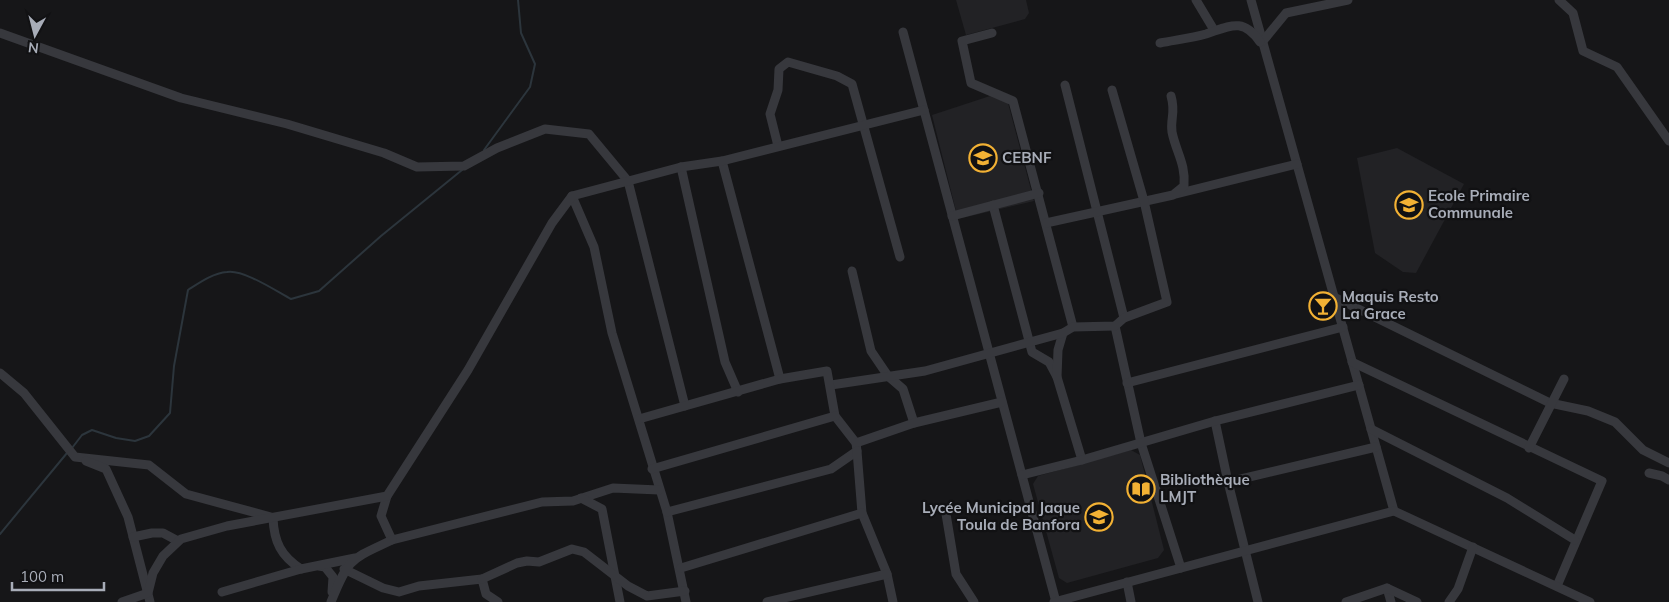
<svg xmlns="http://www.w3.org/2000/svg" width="1669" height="602" font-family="Mulish,sans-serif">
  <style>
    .built { fill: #222225 }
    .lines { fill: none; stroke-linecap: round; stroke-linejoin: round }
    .stream { stroke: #2c353c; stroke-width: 2 }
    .minor { stroke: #37383d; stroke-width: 9 }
    .labels { text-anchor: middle; stroke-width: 4.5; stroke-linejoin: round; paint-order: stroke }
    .poi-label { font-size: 15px; font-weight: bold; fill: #a8adb8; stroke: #111113; text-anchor: start }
  </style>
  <rect width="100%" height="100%" fill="#161618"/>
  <g class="built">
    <path d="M956 0H1026L1029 13 1025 19 966 35Z"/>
    <path d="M990 96 1008 103 1034 201 958 219 932 115Z"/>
    <path d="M1397 148 1464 184 1416 273 1403 272 1375 253 1357 158Z"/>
    <path d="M1131 450 1140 455 1164 550 1158 558 1067 583 1059 578 1033 484 1038 476Z"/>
  </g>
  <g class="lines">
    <g class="stream">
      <path d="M484 150 530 87 535 64 521 33 518 0"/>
      <path d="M72 448 82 435 92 430 116 438 135 441 149 436 170 413 174 366 188 290C199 283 213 273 227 272 243 269 276 291 291 299L319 291 381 236 462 170"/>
      <path d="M0 534 67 453"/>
    </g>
    <g class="minor">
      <path d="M1196 0 1214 30"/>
      <path d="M1251 0 1394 511"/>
      <path d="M1559 0 1573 13 1583 51 1617 67 1669 141"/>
      <path d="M903 32 1056 602"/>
      <path d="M0 33 181 98 287 124 384 153 417 167 464 166 497 148 545 129 589 134 628 181 685 406"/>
      <path d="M992 33 962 41 971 83 1013 101 1073 327"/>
      <path d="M1263 41 1286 13 1348 0"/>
      <path d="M1160 43C1175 40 1192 38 1206 34 1230 26 1243 17 1260 42"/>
      <path d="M1065 85 1124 318"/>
      <path d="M778 146 770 114 778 90 779 69 788 62 837 76 852 84 900 257"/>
      <path d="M722 161 780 379"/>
      <path d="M681 167 725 362 738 392"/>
      <path d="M1176 194 1297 164"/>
      <path d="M572 196 594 247 612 333 667 512 686 602"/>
      <path d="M993 205 1032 352 1049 362 1057 377"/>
      <path d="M952 216 1039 193"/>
      <path d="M1046 223 1173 195 1184 186C1186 164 1176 152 1172 132 1170 118 1176 113 1171 96"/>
      <path d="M852 271 871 351 888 376 903 389 914 423"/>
      <path d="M1334 297 1550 403 1588 411 1615 422 1643 450 1669 463"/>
      <path d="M1115 326 1141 443 1181 568"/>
      <path d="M1063 333 1058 350 1057 377 1082 460"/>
      <path d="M1352 362 1602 481 1557 586"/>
      <path d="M0 373 24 393 75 457 149 465 186 494 271 517"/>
      <path d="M1127 383 1343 327"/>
      <path d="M831 385 925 371 1063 333 1073 327 1115 326 1124 318 1167 302 1144 201 1112 90"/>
      <path d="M639 419 780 379 827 371 835 416 856 443 857 451 831 469 667 512"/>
      <path d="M1215 421 1228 482 1258 602"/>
      <path d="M1371 429 1507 498 1575 540"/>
      <path d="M856 443 914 423 1002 402"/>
      <path d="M1529 448 1564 379"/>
      <path d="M857 451 862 513 887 574 893 602"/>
      <path d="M86 461 106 469 128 517 150 602"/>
      <path d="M652 469 835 416"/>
      <path d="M1649 473 1662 476 1669 480"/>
      <path d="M1022 475 1082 460 1215 421 1359 385"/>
      <path d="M1228 482 1376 447"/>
      <path d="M387 496 381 516 392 540 542 502 573 501 613 488 659 490"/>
      <path d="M581 498 602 509 620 602"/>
      <path d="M946 514 956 574 974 602"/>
      <path d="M273 518C274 542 281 556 301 569"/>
      <path d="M133 537 152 533H163L178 541"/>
      <path d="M319 566 325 567 333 577 332 592"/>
      <path d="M681 568 862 513"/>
      <path d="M344 569 383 588 399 592 419 586 482 579 486 594 498 602"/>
      <path d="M482 579 517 563 527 561 539 562 572 549 584 552 628 586 647 596 685 591"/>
      <path d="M1127 582 1131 602"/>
      <path d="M1387 588 1391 602"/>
      <path d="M222 592 301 569 355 558"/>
      <path d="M122 602 148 593 153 573 163 556 181 539 227 526 387 496 468 370 552 223 572 196 681 167 722 161 924 110"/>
      <path d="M331 602C349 557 350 560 392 540"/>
      <path d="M767 602 887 574"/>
      <path d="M1054 602 1394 511 1590 602"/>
      <path d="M1346 602 1387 588 1417 602"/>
      <path d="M1449 602 1458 589 1473 547"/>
    </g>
  </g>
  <defs>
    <g id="school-ring" transform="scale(1.4375)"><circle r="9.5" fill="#111113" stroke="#f2b134" stroke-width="1.5"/><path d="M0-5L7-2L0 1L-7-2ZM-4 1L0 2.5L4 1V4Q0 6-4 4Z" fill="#f2b134"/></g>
    <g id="bar-ring" transform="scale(1.4375)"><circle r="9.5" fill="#111113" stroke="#f2b134" stroke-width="1.5"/><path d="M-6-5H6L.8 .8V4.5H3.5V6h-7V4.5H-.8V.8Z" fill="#f2b134"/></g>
    <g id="library-ring" transform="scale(1.4375)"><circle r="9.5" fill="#111113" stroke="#f2b134" stroke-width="1.5"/><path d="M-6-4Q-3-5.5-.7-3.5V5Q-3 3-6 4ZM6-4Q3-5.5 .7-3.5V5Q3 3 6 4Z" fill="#f2b134"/></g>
  </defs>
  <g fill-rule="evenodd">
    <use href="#school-ring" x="983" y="158"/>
    <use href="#school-ring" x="1409" y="205"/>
    <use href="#bar-ring" x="1323" y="306"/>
    <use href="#library-ring" x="1141" y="489"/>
    <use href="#school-ring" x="1099" y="517"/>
  </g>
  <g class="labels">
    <g class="poi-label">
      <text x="1002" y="163">CEBNF</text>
      <text x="1428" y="201">Ecole Primaire<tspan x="1428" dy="17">Communale</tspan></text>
      <text x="1342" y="302">Maquis Resto<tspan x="1342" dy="17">La Grace</tspan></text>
      <text x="1160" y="485">Bibliothèque<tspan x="1160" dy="17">LMJT</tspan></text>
      <text x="1080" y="513" text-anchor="end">Lycée Municipal Jaque<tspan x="1080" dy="17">Toula de Banfora</tspan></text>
    </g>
  </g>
  <g transform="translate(35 35) rotate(187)" stroke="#111113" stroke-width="4" paint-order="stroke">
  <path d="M0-4L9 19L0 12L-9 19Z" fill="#a8adb8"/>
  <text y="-8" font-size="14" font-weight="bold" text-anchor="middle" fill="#a8adb8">N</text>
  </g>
  <path d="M12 582v8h92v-8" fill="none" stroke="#a8adb8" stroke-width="2.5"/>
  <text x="20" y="582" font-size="15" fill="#a8adb8" stroke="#111113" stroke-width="4" paint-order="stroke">100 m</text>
</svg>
